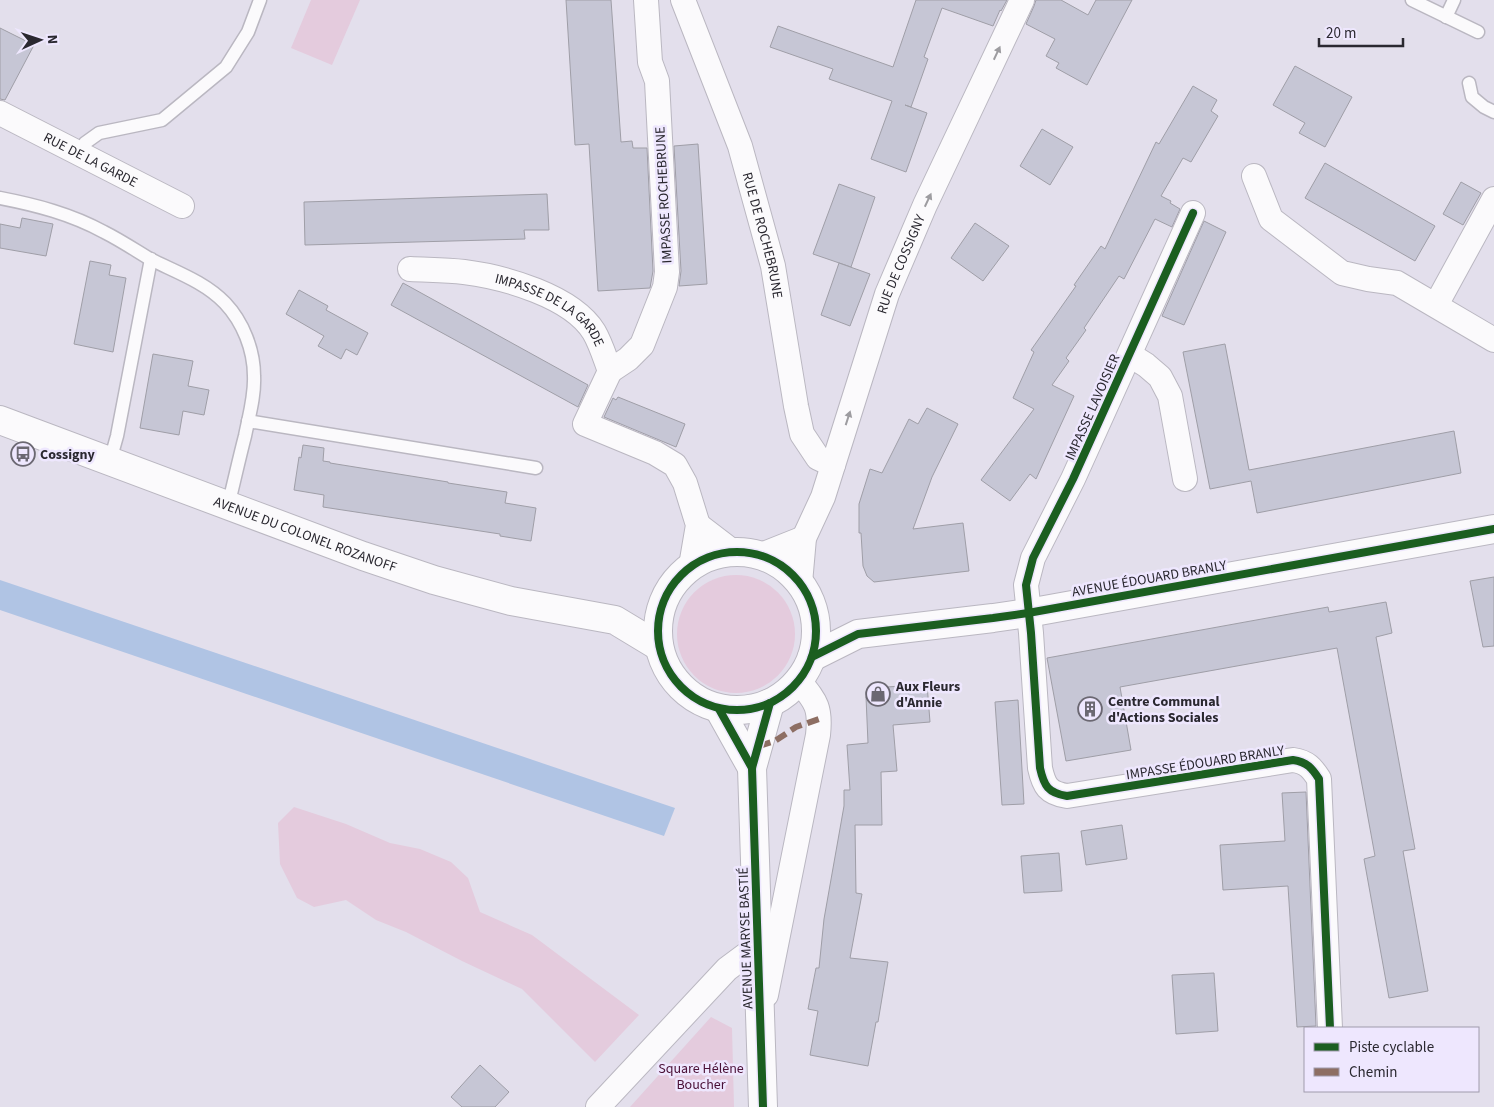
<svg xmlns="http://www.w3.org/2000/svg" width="1494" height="1107" font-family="'Source Sans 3',sans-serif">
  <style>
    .green { fill: #e4cbdd }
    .water { fill: #b0c4e4 }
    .building { fill: #c6c6d5; stroke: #9f9ea7 }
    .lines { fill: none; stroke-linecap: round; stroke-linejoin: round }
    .service-casing { stroke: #bab7c1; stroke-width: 15 }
    .minor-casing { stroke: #bab7c1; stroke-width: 26 }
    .tertiary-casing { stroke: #bab7c1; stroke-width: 30 }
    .service { stroke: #fbfafc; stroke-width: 12 }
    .minor { stroke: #fbfafc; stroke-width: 24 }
    .tertiary { stroke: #fbfafc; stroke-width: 28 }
    .quiet { stroke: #8d6e63; stroke-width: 6; stroke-dasharray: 12 6; stroke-linecap: butt }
    .cycleway-casing { stroke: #eee7fe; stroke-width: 11 }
    .cycleway { stroke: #1b5e20; stroke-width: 8 }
    .oneway { fill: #9d9ca0 }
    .labels { text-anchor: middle; stroke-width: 5; stroke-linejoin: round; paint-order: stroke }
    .street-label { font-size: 14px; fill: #2a2830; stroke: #eee7fe }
    .poi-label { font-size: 14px; font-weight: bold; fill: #2a2830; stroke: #eee7fe; text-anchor: start }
    .park-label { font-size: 14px; fill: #4a1036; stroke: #eee7fe }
  </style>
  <rect width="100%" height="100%" fill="#e3dfec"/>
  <g class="green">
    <path d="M311 0H360L332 65 291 48Z"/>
    <circle cx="736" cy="634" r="59"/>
    <path d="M294 807 346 824 390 843 420 849 451 862 468 878 480 912 532 935 639 1015 595 1062 522 989 462 961 406 932 376 920 346 900 314 907 297 898 280 864 278 823Z"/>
    <path d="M711 1017 732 1028 734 1107H630Z"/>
  </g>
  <path class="water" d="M0 580 675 808 664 836 0 610Z"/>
  <g class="building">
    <path d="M566 0H611L621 142 632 141 633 148H647L653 271 650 288 598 291 589 144 575 145Z"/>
    <path d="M916 0H1007L1001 11 1000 10 993 26 942 8 924 57 928 59 911 107 905 105 927 113 906 172 871 159 892 101 829 79 833 69 770 47 778 26 893 67Z"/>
    <path d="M1036 0H1061L1088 15 1096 0H1132L1087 85 1056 68 1059 63 1046 56 1055 39 1026 24 1034 6Z"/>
    <path d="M0 28 34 45 5 100 0 99Z"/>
    <path d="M1295 66 1352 97 1325 147 1299 133 1305 123 1273 105Z"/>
    <path d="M1193 86 1217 100 1211 111 1218 116 1191 162 1183 158 1161 196 1171 201 1170 203 1180 209 1172 227 1155 219 1124 279 1119 276 1084 328 1086 330 1066 358 1069 361 1052 385 1074 396 1036 479 1030 474 1010 501 981 480 1034 409 1013 398 1034 352 1031 350 1076 286 1074 285 1101 246 1105 249 1156 142 1159 144Z"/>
    <path d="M1042 129 1073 147 1050 185 1020 166Z"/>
    <path d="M698 144 707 284 679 286 681 271 674 146Z"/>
    <path d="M1325 163 1435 226 1415 261 1305 198Z"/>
    <path d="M1461 182 1481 193 1463 225 1443 214Z"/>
    <path d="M839 184 875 197 851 267 813 254Z"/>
    <path d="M547 194 549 230H524L525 239 305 245 304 202Z"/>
    <path d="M22 218 53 224 46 256 0 248V224L20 228Z"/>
    <path d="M1204 221 1226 232 1184 325 1162 316Z"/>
    <path d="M975 223 1009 246 983 281 951 258Z"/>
    <path d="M90 261 111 265 109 275 126 278 113 352 74 344Z"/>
    <path d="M839 263 870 274 850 326 821 315Z"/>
    <path d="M403 283 588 385 578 407 391 305Z"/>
    <path d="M299 290 328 306 326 310 368 333 357 355 346 349 341 359 318 346 324 336 286 314Z"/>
    <path d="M1225 344 1249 470 1454 431 1461 473 1257 513 1251 481 1210 489 1183 352Z"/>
    <path d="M153 354 193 361 188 386 209 390 204 415 183 411 179 435 140 428Z"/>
    <path d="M618 397 685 424 676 447 604 417 613 398 616 400Z"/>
    <path d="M927 408 958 424 932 477 913 529 963 523 969 571 874 582 867 576 863 566 861 533H859V504L870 469 882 473 909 419 918 424Z"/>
    <path d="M303 445 324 448 323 461 330 462V463L448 482V483L507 492 505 503 536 508 531 541 500 536V534L323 507 324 495 294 490 299 457 301 458Z"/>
    <path d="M1494 577V646L1483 647 1470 581Z"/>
    <path d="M1386 602 1392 633 1376 637 1415 849 1403 851 1428 991 1389 998 1364 859 1375 856 1337 648 1120 687 1131 750 1066 761 1047 658 1328 607 1329 612Z"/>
    <path d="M927 684 930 722 893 725 897 771 881 772 882 825H855L856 893 862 894 850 958 888 962 878 1022H876L868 1066 810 1055 818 1011 808 1009 816 968H819L824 919 844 806V790H850L847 745 868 743 866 697 874 688Z"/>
    <path d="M1018 700 1024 804 1002 805 995 702Z"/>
    <path d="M1306 792 1316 1026 1297 1027 1288 886 1223 890 1220 845 1285 841 1282 793Z"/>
    <path d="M1122 825 1127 859 1086 865 1081 831Z"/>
    <path d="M1059 853 1062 891 1024 893 1021 856Z"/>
    <path d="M1214 973 1218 1031 1176 1034 1172 975Z"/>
    <path d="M480 1065 509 1092 495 1107H462L451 1097Z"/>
  </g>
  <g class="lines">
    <g class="service-casing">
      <g id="service">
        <path d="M1412 0 1478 32"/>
        <path d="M1446 17 1454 0"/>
        <path d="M1469 83 1472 97 1484 107 1494 112"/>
        <path d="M79 153 85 143 99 133 162 120 226 67 248 32 260 0"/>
        <path d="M0 198C36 205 71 214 104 232 120 240 135 250 150 259 176 272 205 282 225 303 243 322 254 350 254 376 255 396 249 416 245 436 239 459 234 482 228 506"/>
        <path d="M248 421 536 468"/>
        <path d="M110 461 117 436 151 259"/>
      </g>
    </g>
    <g class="minor-casing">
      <g id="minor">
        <path id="s1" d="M683 0 740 146 773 266 796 406 802 434 818 458 833 465"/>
        <path id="s2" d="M0 113 182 206"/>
        <path d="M1254 176 1271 219 1342 273 1368 279 1397 283 1494 340"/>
        <path d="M1193 213 1073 479 1033 558 1026 585 1031 633 1040 768C1044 786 1048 793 1067 796L1293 760C1307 762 1312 768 1319 779L1330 1028"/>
        <path id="s3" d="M410 269C428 270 446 270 464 272 504 277 572 296 594 332 601 344 605 358 610 371L585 424 655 453 675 465 685 483 698 525 691 566"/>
        <path d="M1436 305 1494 199"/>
        <path d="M1130 355 1146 365 1160 377 1170 396 1185 479"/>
        <path d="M610 371 628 359 642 345 665 287 667 272 657 81 650 62 646 0"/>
        <path d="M698 525 732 551"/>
        <path d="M761 555 804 538"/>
        <path id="s4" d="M800 583 804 538 823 497 887 294 925 205 1022 0"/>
        <path d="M766 995 818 735C821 707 816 702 799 681"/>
        <path d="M598 1107 727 969 758 946"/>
      </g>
    </g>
    <g class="tertiary-casing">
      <g id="tertiary">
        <path id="s5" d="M0 420 363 556 434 580 511 601 615 620 658 646"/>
        <circle cx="737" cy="631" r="79"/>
        <path d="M812 657 858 634 993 618 1028 613 1494 529"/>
        <path d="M719 709 752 768"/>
        <path d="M763 1107 752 768 770 703"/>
      </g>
    </g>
    <use href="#service" class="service"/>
    <use href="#minor" class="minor"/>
    <use href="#tertiary" class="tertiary"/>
    <path class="quiet" d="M759 746 775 741 796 727 819 719"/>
    <g class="cycleway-casing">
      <g id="cycleway">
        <path d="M1193 213 1073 479 1033 558 1026 585 1031 633 1040 768C1044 786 1048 793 1067 796L1293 760C1307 762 1312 768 1319 779L1330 1028"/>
        <circle cx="737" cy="631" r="79"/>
        <path d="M812 657 858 634 993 618 1028 613 1494 529"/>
        <path d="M719 709 752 768"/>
        <path d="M763 1107 752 768 770 703"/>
      </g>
    </g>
    <use href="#cycleway" class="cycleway"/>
  </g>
  <defs><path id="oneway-solid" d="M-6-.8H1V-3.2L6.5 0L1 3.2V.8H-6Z" transform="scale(1.25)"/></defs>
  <g class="oneway">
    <use href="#oneway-solid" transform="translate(997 53) rotate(-65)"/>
    <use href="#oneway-solid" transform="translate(928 200) rotate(-65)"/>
    <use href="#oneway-solid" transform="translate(848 418) rotate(-72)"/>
  </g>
  <defs>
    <g id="bus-ring" transform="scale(1.25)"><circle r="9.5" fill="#eee7fe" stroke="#6b6872" stroke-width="1.5"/><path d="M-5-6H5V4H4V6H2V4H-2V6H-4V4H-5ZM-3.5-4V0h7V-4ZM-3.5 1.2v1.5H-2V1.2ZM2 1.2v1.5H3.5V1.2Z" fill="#6b6872"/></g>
    <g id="shop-ring" transform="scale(1.25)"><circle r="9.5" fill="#eee7fe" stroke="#6b6872" stroke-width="1.5"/><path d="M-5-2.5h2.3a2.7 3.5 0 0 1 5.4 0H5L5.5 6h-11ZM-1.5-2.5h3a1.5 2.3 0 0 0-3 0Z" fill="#6b6872"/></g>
    <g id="building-ring" transform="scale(1.25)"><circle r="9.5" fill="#eee7fe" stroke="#6b6872" stroke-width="1.5"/><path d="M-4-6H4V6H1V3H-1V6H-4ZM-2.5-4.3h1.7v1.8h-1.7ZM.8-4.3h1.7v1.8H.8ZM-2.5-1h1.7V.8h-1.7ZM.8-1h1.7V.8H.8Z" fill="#6b6872"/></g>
  </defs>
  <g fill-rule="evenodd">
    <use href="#bus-ring" x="23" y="454"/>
    <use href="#shop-ring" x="878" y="694"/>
    <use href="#building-ring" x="1090" y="709"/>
  </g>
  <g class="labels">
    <g class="street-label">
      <text dy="5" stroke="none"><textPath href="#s2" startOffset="102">RUE DE LA GARDE</textPath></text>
      <text transform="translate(663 195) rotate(-93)" y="5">IMPASSE ROCHEBRUNE</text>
      <text dy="5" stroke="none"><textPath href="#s1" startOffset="249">RUE DE ROCHEBRUNE</textPath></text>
      <text dy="5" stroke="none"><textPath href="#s4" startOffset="336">RUE DE COSSIGNY</textPath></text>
      <text dy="5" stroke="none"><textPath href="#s3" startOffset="151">IMPASSE DE LA GARDE</textPath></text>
      <text transform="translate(1092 407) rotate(-66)" y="5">IMPASSE LAVOISIER</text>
      <text dy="5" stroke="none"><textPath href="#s5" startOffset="326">AVENUE DU COLONEL ROZANOFF</textPath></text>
      <text transform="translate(1149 578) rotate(-10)" y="5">AVENUE ÉDOUARD BRANLY</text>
      <text transform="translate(1205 762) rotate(-9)" y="5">IMPASSE ÉDOUARD BRANLY</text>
      <text transform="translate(745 938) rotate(-92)" y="5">AVENUE MARYSE BASTIÉ</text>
    </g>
    <g class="poi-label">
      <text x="40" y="459">Cossigny</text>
      <text x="896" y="691">Aux Fleurs<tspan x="896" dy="16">d'Annie</tspan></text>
      <text x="1108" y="706">Centre Communal<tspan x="1108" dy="16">d'Actions Sociales</tspan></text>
    </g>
    <g class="park-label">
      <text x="701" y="1073">Square Hélène<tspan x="701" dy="16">Boucher</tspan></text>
    </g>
  </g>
  <rect x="1304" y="1027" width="175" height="65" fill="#eee7fe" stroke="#a09bac"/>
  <rect x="1314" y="1043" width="25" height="8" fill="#1b5e20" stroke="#a09bac"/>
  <text x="1349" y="1052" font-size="15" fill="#2a2830">Piste cyclable</text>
  <rect x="1314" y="1068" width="25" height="8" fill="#8d6e63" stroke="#a09bac"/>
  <text x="1349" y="1077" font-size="15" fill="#2a2830">Chemin</text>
  <g transform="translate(40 40) rotate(87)" stroke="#eee7fe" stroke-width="4" paint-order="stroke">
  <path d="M0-4L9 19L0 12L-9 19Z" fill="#2a2830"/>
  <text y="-8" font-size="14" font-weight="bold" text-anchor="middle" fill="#2a2830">N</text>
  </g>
  <path d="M1319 38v8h84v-8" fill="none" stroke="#2a2830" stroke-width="2.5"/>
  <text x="1326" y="38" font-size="15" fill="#2a2830" stroke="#eee7fe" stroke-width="4" paint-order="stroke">20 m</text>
</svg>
